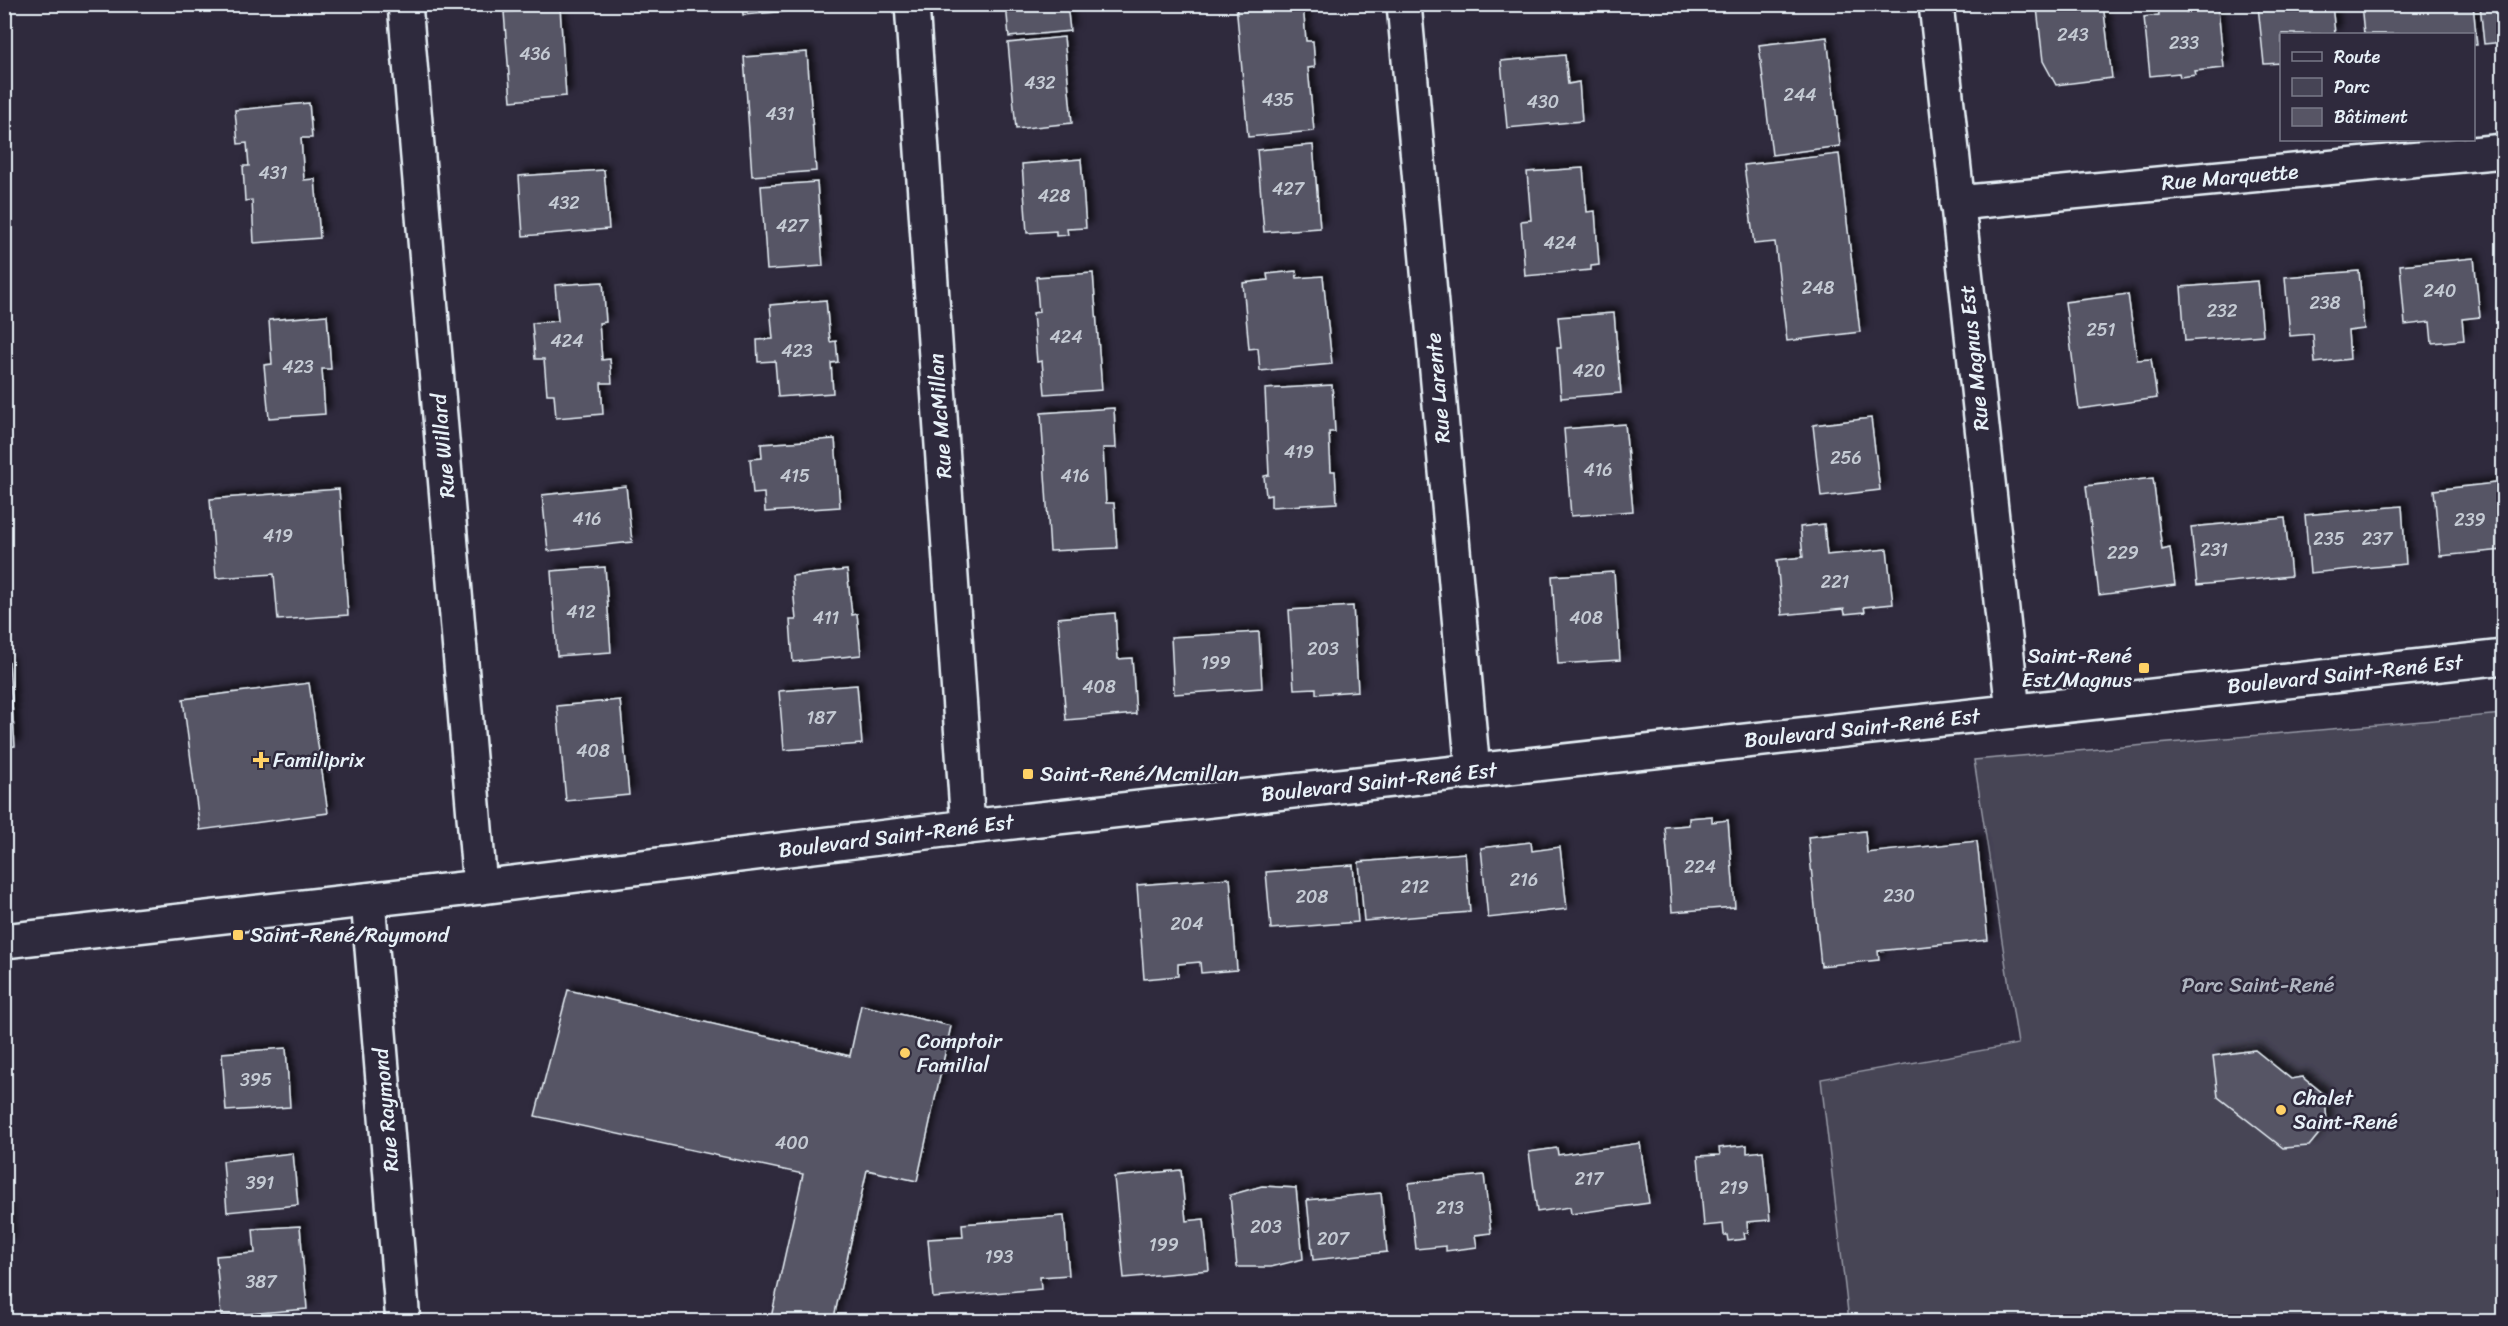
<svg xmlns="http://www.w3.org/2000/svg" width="2508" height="1326" font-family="Sriracha,sans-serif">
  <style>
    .green { fill: #464455; stroke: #979aa6; stroke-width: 1.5 }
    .building { fill: #575565; stroke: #e8f1f8; stroke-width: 1.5; filter: url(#shadow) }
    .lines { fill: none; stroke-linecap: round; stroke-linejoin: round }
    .minor-casing { stroke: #e8f1f8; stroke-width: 38 }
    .tertiary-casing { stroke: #e8f1f8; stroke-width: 38 }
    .minor { stroke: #2f2a3d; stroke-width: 33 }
    .tertiary { stroke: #2f2a3d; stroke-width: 33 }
    .poi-dot { fill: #ffd166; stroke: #2f2a3d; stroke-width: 2 }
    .labels { text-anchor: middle; stroke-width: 5; stroke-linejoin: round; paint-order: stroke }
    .number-label { font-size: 18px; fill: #c4cad3 }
    .street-label { font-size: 21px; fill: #e8f1f8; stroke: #2f2a3d }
    .poi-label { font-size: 21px; fill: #e8f1f8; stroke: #2f2a3d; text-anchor: start }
    .park-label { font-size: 21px; fill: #afb4bf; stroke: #2f2a3d }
  </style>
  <defs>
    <filter id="shadow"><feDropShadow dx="5.5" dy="-5.5" stdDeviation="3" flood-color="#0009"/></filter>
  </defs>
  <rect width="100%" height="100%" fill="#2f2a3d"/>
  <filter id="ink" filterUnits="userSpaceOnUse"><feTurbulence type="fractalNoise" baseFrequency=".0167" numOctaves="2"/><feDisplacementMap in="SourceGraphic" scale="12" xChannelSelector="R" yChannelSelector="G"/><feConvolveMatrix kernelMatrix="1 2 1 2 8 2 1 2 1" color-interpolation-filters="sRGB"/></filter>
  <g filter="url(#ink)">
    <path class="green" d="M2503 714V1321H1849L1821 1079 2018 1044 1974 760Z"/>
    <g class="building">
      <path d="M742 4H801V10L743 15Z"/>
      <path d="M1006 4H1067L1070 31 1009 37Z"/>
      <path d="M1236 4H1303L1306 41H1313L1315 67 1308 68 1314 131 1248 137Z"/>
      <path d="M2031 4H2103L2112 78 2056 85 2043 61 2037 8 2032 7Z"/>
      <path d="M2158 4H2185L2186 12 2218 9 2224 68 2195 71 2196 75 2180 77 2179 73 2150 76 2144 17 2159 15Z"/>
      <path d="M2267 4H2332L2335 34H2282V63L2264 64 2258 6Z"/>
      <path d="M2361 4H2473L2477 45H2474V34H2364Z"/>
      <path d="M2480 4H2504V42L2484 44Z"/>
      <path d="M560 8 566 96 511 101 504 12Z"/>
      <path d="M1064 37 1072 123 1016 129 1008 43Z"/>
      <path d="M1827 37 1840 146 1772 155 1759 45Z"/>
      <path d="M807 52 816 171 752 176 744 57Z"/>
      <path d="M1565 55 1568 84 1579 82 1582 121 1507 128 1501 61Z"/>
      <path d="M309 103 312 138H301L304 180 315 179 320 238 254 243 252 200 245 201 243 166H249L247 143 238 144 235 110Z"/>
      <path d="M1313 145 1320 228 1264 232 1257 150Z"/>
      <path d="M1839 154 1860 332 1787 341 1775 242 1754 244 1744 165Z"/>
      <path d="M1081 159 1086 228 1067 229 1068 235 1056 236V231L1027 233 1022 164Z"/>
      <path d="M1583 168 1587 212 1595 211 1599 265 1591 266V270L1525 276 1521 221 1531 220 1527 172Z"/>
      <path d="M604 170 609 229 523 236 519 176Z"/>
      <path d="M817 182 823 266 767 270 761 186Z"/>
      <path d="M2474 258 2480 317 2462 319 2464 340 2432 343 2430 322 2405 325 2400 265Z"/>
      <path d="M1296 271 1297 278 1323 276 1332 364 1260 371 1258 348 1249 349 1243 283 1268 280 1267 274Z"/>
      <path d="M2359 271 2364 329 2348 331 2350 359 2315 363 2313 334 2290 336 2285 277Z"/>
      <path d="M1093 273 1102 390 1045 394 1042 361 1037 362 1033 313 1039 312 1036 277Z"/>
      <path d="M2258 281 2263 335 2185 341 2181 287Z"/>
      <path d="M603 282 606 322 599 323 602 360 610 359 612 383H601L603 414 556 418 554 394H547L544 359H535L532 323 558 321 555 285Z"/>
      <path d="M2128 294 2137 360 2151 359 2157 398 2079 409 2065 302Z"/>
      <path d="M826 300 830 342 836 341 838 362 831 363 833 393 778 397 775 361 758 362 757 340 773 339 770 305Z"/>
      <path d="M1614 313 1621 393 1561 398 1557 348H1561L1558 317Z"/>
      <path d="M327 315 331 369H322L325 414 269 418 264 365 272 364 269 320Z"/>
      <path d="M1332 385 1335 432H1329L1331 471H1335L1337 503 1271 507V495L1266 496 1264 476 1269 475 1265 389Z"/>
      <path d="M1114 408 1116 448H1103L1106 503H1114L1117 548 1050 551 1041 413Z"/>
      <path d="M1871 418 1880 490 1821 497 1813 425Z"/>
      <path d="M1625 424 1633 511 1571 516 1564 429Z"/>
      <path d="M835 439 840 507 765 512 764 493 753 494 750 459 762 458 761 444Z"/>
      <path d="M2153 478 2162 550 2170 548 2175 585 2099 595 2086 486Z"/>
      <path d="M2504 482V550L2440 556 2434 490Z"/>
      <path d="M626 486 632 542 548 551 542 495Z"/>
      <path d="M339 489 348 615 278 620 274 574 216 578 210 499Z"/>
      <path d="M2402 506 2406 564 2310 573 2305 515Z"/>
      <path d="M2285 518 2291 576 2197 585 2191 527Z"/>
      <path d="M1824 524 1827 555 1887 549 1893 604 1864 607 1865 612 1845 614 1844 609 1782 615 1777 560 1803 557 1800 527Z"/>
      <path d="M605 567 611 652 557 656 551 571Z"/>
      <path d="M847 570 852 615 857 614 861 655 793 662 790 620H796L792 576Z"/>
      <path d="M1614 572 1620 660 1558 664 1552 576Z"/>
      <path d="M1353 606 1358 691 1316 694V688L1294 689 1289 610Z"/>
      <path d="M1115 613 1118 659 1132 658 1136 714 1066 720 1058 618Z"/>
      <path d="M1259 632 1262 688 1174 694 1171 637Z"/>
      <path d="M9 662 15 746 4 747V663Z"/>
      <path d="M309 683 328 813 200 830 183 699Z"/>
      <path d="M857 685 862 744 784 750 779 691Z"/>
      <path d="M620 700 629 795 566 801 557 706Z"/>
      <path d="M1712 816V822L1728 820 1735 907 1672 912 1665 827 1689 825V818Z"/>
      <path d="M1865 831 1867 853 1977 841 1988 940 1878 951 1879 960 1821 966 1808 837Z"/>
      <path d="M1531 842 1532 851 1560 847 1567 909 1488 918 1481 848Z"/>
      <path d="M1465 853 1470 912 1364 921 1359 862Z"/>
      <path d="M1353 865 1358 922 1271 929 1266 872Z"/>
      <path d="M1230 878 1237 970 1201 973 1200 962 1178 964V976L1144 979 1137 885Z"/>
      <path d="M568 990 850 1056 861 1005 951 1026 917 1181 867 1170 833 1322H770L803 1174 535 1116Z"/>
      <path d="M286 1048 290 1107 226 1111 222 1053Z"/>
      <path d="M2255 1050 2291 1079 2303 1077 2325 1095 2327 1124 2309 1146 2283 1148 2218 1097 2213 1056Z"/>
      <path d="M1640 1143 1649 1203 1571 1214 1570 1207 1537 1212 1529 1152 1557 1148 1558 1155Z"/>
      <path d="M1747 1145V1153L1763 1151 1770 1220 1747 1222 1748 1233H1744L1745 1239 1728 1241 1727 1235H1724L1723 1224 1704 1226 1698 1156 1720 1155 1719 1148Z"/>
      <path d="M293 1153 298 1205 227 1212 223 1161Z"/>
      <path d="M1181 1170 1186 1221 1204 1219 1209 1270 1124 1278 1114 1177Z"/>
      <path d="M1484 1175 1491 1233 1475 1235 1477 1247 1446 1251V1246L1416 1249 1409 1183Z"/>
      <path d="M1262 1186 1296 1188 1303 1259 1271 1267H1237L1230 1195Z"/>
      <path d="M1381 1193 1387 1252 1313 1260 1307 1200Z"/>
      <path d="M4 1211H7L9 1243H4Z"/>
      <path d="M1064 1216 1069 1275 1040 1277 1041 1289 933 1298 928 1239 963 1237 962 1224Z"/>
      <path d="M300 1226 307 1309 221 1316 216 1256 255 1253 253 1229Z"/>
    </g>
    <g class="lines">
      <g class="minor-casing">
        <g id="minor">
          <path d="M405 4 480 887"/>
          <path d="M912 4 968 827"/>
          <path d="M1404 4 1473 772"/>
          <path d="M1936 4 2013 711"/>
          <path d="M1957 203 2504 151"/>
          <path d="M368 900 403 1322"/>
        </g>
      </g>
      <g class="tertiary-casing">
        <path id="tertiary" d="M4 941 480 887 968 827 2504 657"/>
      </g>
      <use href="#minor" class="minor"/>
      <use href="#tertiary" class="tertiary"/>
    </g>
  </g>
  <g class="poi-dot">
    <rect x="2138" y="662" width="12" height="12" rx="3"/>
    <path d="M258 751h6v6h6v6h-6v6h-6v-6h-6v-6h6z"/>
    <rect x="1022" y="768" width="12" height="12" rx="3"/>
    <rect x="232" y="929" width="12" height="12" rx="3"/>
    <circle cx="905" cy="1053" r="6"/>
    <circle cx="2281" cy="1110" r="6"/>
  </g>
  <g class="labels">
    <g class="number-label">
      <text x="2073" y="41">243</text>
      <text x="2184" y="49">233</text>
      <text x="535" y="60">436</text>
      <text x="1040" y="89">432</text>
      <text x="1800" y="101">244</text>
      <text x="1278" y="106">435</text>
      <text x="1543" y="108">430</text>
      <text x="780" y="120">431</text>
      <text x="273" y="179">431</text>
      <text x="1288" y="195">427</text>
      <text x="1054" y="202">428</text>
      <text x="564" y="209">432</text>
      <text x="792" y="232">427</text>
      <text x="1560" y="249">424</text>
      <text x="1818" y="294">248</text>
      <text x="2440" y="297">240</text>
      <text x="2325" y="309">238</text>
      <text x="2222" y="317">232</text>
      <text x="2101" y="336">251</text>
      <text x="1066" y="343">424</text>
      <text x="567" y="347">424</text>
      <text x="797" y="357">423</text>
      <text x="298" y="373">423</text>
      <text x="1589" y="377">420</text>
      <text x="1299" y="458">419</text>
      <text x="1846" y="464">256</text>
      <text x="1598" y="476">416</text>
      <text x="795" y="482">415</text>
      <text x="1075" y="482">416</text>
      <text x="587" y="525">416</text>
      <text x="2470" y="526">239</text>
      <text x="278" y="542">419</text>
      <text x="2329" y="545">235</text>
      <text x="2377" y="545">237</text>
      <text x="2214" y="556">231</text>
      <text x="2123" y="559">229</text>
      <text x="1835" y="588">221</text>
      <text x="581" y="618">412</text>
      <text x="826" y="624">411</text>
      <text x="1586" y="624">408</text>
      <text x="1323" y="655">203</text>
      <text x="1216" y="669">199</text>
      <text x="1099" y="693">408</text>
      <text x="821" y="724">187</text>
      <text x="593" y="757">408</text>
      <text x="1700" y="873">224</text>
      <text x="1524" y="886">216</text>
      <text x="1415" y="893">212</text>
      <text x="1899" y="902">230</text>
      <text x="1312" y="903">208</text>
      <text x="1187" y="930">204</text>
      <text x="256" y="1086">395</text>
      <text x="792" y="1149">400</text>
      <text x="1589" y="1185">217</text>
      <text x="260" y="1189">391</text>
      <text x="1734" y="1194">219</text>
      <text x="1450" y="1214">213</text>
      <text x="1266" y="1233">203</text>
      <text x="1333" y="1245">207</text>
      <text x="1164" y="1251">199</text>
      <text x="999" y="1263">193</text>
      <text x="261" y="1288">387</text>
    </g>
    <g class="street-label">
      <text transform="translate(2230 177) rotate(-5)" y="7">Rue Marquette</text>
      <text transform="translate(1974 358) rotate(-96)" y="7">Rue Magnus Est</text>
      <text transform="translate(1438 388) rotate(-95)" y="7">Rue Larente</text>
      <text transform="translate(940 416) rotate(-94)" y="7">Rue McMillan</text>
      <text transform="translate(443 446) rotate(-95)" y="7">Rue Willard</text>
      <text transform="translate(2345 674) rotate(-6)" y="7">Boulevard Saint-René Est</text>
      <text transform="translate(1862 728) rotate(-6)" y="7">Boulevard Saint-René Est</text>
      <text transform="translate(1379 782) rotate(-6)" y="7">Boulevard Saint-René Est</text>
      <text transform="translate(896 836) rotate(-7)" y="7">Boulevard Saint-René Est</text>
      <text transform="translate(386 1110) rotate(-95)" y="7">Rue Raymond</text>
    </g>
    <g class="poi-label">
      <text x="2132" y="663" text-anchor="end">Saint-René<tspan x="2132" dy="24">Est/Magnus</tspan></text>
      <text x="273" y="767">Familiprix</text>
      <text x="1040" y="781">Saint-René/Mcmillan</text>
      <text x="250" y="942">Saint-René/Raymond</text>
      <text x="917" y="1048">Comptoir<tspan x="917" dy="24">Familial</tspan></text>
      <text x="2293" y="1105">Chalet<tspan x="2293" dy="24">Saint-René</tspan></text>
    </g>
    <g class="park-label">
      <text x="2258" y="992">Parc Saint-René</text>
    </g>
  </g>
  <rect width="2508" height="1326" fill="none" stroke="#2f2a3d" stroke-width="24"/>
  <rect x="12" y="12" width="2484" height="1302" fill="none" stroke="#e8f1f8" stroke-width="2" filter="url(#ink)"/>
  <rect x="2280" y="33" width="195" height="108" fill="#2f2a3d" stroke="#797a88" stroke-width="1.5"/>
  <rect x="2292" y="52" width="30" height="9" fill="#2f2a3d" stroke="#797a88" stroke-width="1.5"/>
  <text x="2334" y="63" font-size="18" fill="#e8f1f8">Route</text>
  <rect x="2292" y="78" width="30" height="18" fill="#464455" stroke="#797a88" stroke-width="1.5"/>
  <text x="2334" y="93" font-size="18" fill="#e8f1f8">Parc</text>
  <rect x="2292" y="108" width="30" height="18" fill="#575565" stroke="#797a88" stroke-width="1.5"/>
  <text x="2334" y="123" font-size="18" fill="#e8f1f8">Bâtiment</text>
</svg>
